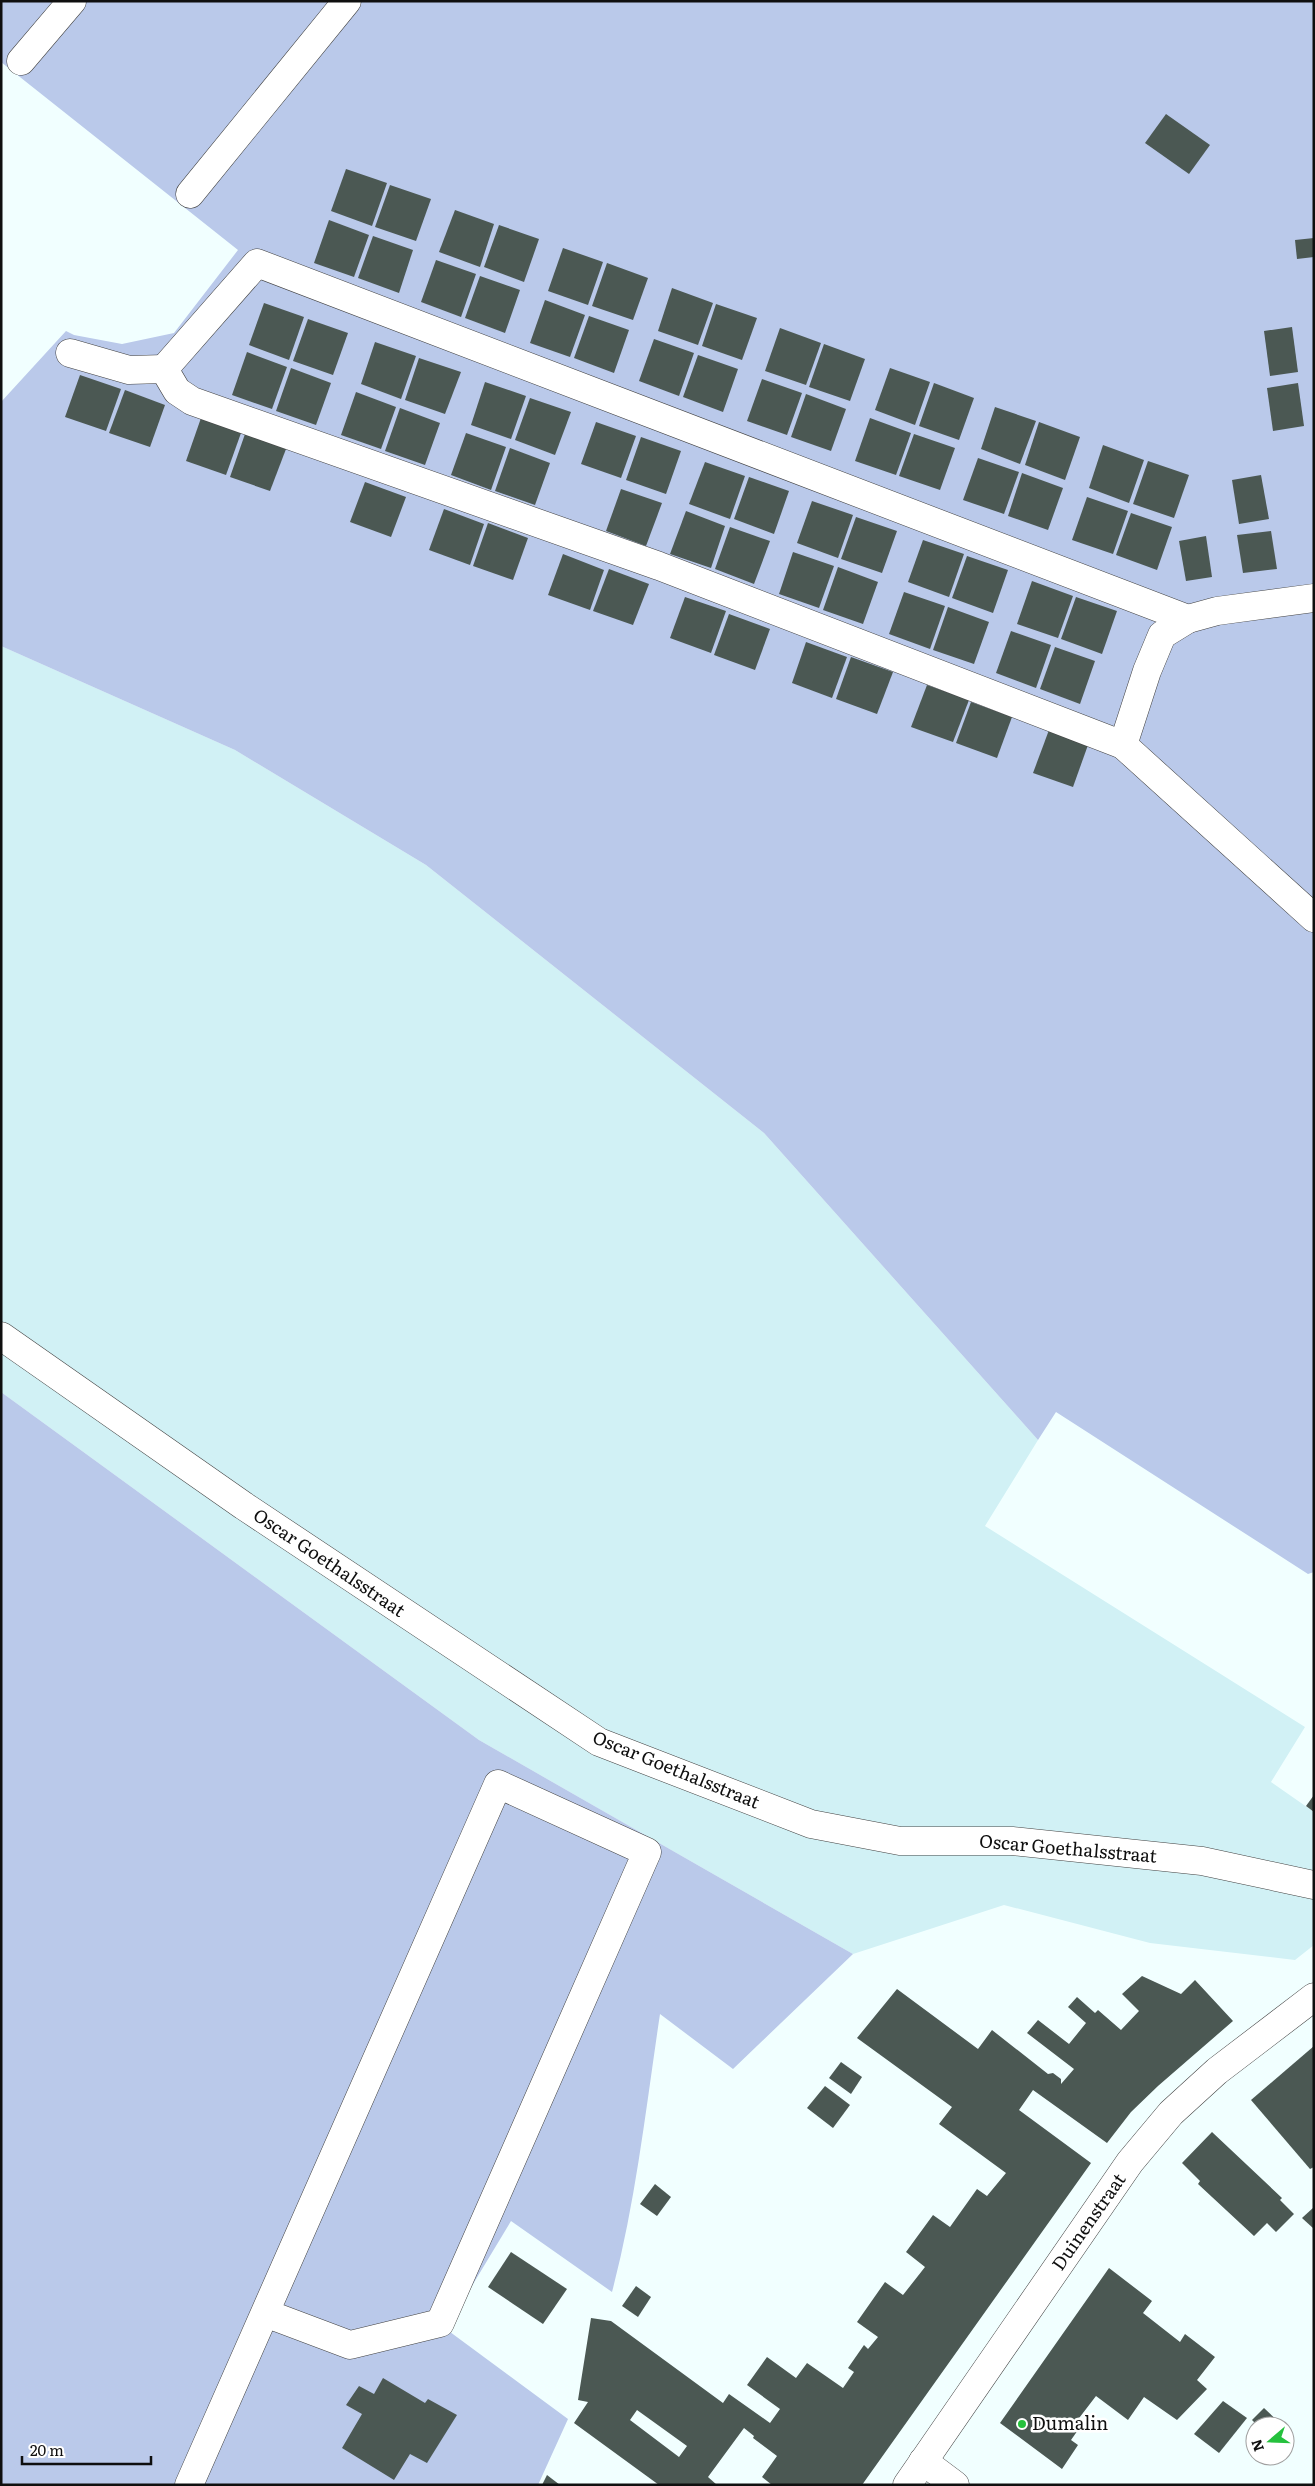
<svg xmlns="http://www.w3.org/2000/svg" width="1315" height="2486" font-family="Literata,serif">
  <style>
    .farmland { fill: #d1f1f5 }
    .green { fill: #bac9ea }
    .building { fill: #4b5853; fill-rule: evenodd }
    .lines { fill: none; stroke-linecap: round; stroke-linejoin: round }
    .minor-casing { stroke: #424242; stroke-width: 29 }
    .minor { stroke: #fff; stroke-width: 28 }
    .poi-dot { fill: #25c13d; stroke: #fff; stroke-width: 2 }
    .labels { text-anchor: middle; stroke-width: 5; stroke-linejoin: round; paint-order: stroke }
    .street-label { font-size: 18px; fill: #0f0f0f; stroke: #fff }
    .poi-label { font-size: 18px; fill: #0f0f0f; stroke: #fff; text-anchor: start }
  </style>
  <rect width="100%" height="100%" fill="#f1ffff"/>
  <path class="farmland" d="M1 646 235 750 426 865 764 1133 1038 1440 985 1526 1305 1727 1271 1782 1314 1812V1945L1295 1960 1150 1943 1004 1905 853 1954 479 1740 1 1392Z"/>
  <g class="green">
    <path d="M1 1H1314V1572L1308 1574 1056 1412 1038 1440 764 1133 426 865 235 750 1 646V402L66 331 74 335 122 344 174 333 238 250 1 62Z"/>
    <path d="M1 1392 479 1740 853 1954 733 2069 660 2014C646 2107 636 2201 612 2292L511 2221 446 2329 568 2419 538 2485H1Z"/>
  </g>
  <g class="building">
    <path d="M1166 114 1210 145 1189 174 1145 143Z"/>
    <path d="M346 169 387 183 372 226 331 211Z"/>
    <path d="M390 185 431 199 416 241 375 227Z"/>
    <path d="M455 210 494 224 480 267 439 252Z"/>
    <path d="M329 220 369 235 354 277 314 263Z"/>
    <path d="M499 225 539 239 524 282 484 267Z"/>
    <path d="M373 236 413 250 399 293 358 278Z"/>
    <path d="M1314 238V257L1297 259 1295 240Z"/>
    <path d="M563 248 603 262 588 305 548 291Z"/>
    <path d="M436 260 476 274 461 317 421 302Z"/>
    <path d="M607 263 648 278 633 320 592 306Z"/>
    <path d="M480 276 520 290 505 333 465 318Z"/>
    <path d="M672 288 713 303 698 345 658 331Z"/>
    <path d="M545 300 585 315 570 357 530 343Z"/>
    <path d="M264 303 304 317 289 360 249 345Z"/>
    <path d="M716 304 757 318 742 360 702 346Z"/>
    <path d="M589 316 629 330 614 373 574 358Z"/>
    <path d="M308 319 348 333 333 375 293 361Z"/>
    <path d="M1292 327 1298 372 1270 376 1264 331Z"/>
    <path d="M780 328 821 343 806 385 765 371Z"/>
    <path d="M654 339 694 353 679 396 639 381Z"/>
    <path d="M375 342 416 356 401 399 361 384Z"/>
    <path d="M824 344 865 359 850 401 809 387Z"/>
    <path d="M247 352 287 367 272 409 232 395Z"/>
    <path d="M698 355 738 369 723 412 683 397Z"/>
    <path d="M419 358 461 372 445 414 405 400Z"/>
    <path d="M291 368 331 383 316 425 276 411Z"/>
    <path d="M890 368 930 382 915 425 875 410Z"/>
    <path d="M80 375 121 389 106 431 65 417Z"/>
    <path d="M762 379 802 393 787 435 747 421Z"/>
    <path d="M485 382 526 396 511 439 471 425Z"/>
    <path d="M934 383 974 398 959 440 919 426Z"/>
    <path d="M1298 383 1304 426 1273 431 1267 388Z"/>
    <path d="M125 390 165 405 150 447 109 433Z"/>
    <path d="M356 392 396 407 381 449 341 435Z"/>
    <path d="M806 394 846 409 831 451 791 437Z"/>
    <path d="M530 398 571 412 555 455 515 440Z"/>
    <path d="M995 407 1036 421 1020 464 981 449Z"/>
    <path d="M400 408 440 423 425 465 385 451Z"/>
    <path d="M201 418 241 433 226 475 186 461Z"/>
    <path d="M870 418 911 433 896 475 855 461Z"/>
    <path d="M596 422 636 436 621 478 581 464Z"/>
    <path d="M1039 422 1080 437 1065 480 1025 465Z"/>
    <path d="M466 433 506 447 491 490 451 475Z"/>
    <path d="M245 434 286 449 270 491 230 477Z"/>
    <path d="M914 434 955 448 940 490 899 476Z"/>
    <path d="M641 437 681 451 666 494 626 480Z"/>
    <path d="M1103 445 1144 460 1129 503 1089 488Z"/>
    <path d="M510 448 550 463 535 505 495 491Z"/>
    <path d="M978 458 1019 472 1004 514 963 500Z"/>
    <path d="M1148 461 1189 475 1174 518 1133 504Z"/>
    <path d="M705 462 745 476 730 519 689 504Z"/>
    <path d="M1022 473 1063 488 1048 530 1008 516Z"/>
    <path d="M1261 475 1269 519 1239 524 1232 480Z"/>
    <path d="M749 477 789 491 774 534 734 519Z"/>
    <path d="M365 482 406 497 391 537 350 522Z"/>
    <path d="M621 489 662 503 646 546 606 531Z"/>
    <path d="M1087 497 1128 511 1113 554 1072 540Z"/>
    <path d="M812 501 853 515 838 558 797 543Z"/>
    <path d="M444 509 484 524 470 565 429 550Z"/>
    <path d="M686 511 725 526 711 568 670 554Z"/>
    <path d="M1131 513 1172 527 1157 570 1116 555Z"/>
    <path d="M856 517 897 531 882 573 841 559Z"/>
    <path d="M488 523 528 538 513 580 473 566Z"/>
    <path d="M730 527 770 541 754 584 715 569Z"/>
    <path d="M1271 531 1277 569 1243 573 1237 535Z"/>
    <path d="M1206 536 1212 577 1186 581 1179 541Z"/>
    <path d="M923 540 964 554 949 597 908 582Z"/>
    <path d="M793 552 834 566 819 608 779 594Z"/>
    <path d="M563 554 604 570 590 610 548 595Z"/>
    <path d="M967 556 1008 570 993 613 952 598Z"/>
    <path d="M838 567 878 582 863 624 823 610Z"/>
    <path d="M609 569 649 584 633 625 593 611Z"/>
    <path d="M1032 581 1073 596 1058 638 1017 624Z"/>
    <path d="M904 592 945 606 930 649 889 634Z"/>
    <path d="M685 597 726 611 711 653 670 638Z"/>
    <path d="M1076 597 1117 611 1102 654 1061 639Z"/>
    <path d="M948 607 989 622 974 664 933 650Z"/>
    <path d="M729 614 770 629 755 670 714 655Z"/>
    <path d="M1011 631 1051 645 1036 688 996 673Z"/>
    <path d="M806 642 847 657 832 698 792 683Z"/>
    <path d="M1055 647 1095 661 1080 704 1040 689Z"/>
    <path d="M851 657 893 672 877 714 836 699Z"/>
    <path d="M927 685 969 700 953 742 911 727Z"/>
    <path d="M971 702 1012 717 997 758 956 743Z"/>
    <path d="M1049 730 1088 745 1073 787 1033 773Z"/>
    <path d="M1314 1795V1812L1306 1806Z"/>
    <path d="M1142 1976 1181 1994 1195 1980 1233 2021 1158 2086 1131 2112 1107 2143 1033 2090 1019 2110 1091 2163 862 2485H772L762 2477 777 2456 753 2438 754 2436 744 2428 708 2477 717 2485H659L574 2423 588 2402 578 2400 591 2318 611 2321 723 2403 729 2394 770 2423 780 2409 747 2385 767 2357 796 2378 807 2363 843 2388 854 2372 848 2368 864 2345 868 2349 878 2337 857 2322 885 2282 903 2295 925 2267 906 2252 933 2215 950 2227 977 2189 987 2196 1006 2173 939 2124 952 2107 857 2038 897 1989 978 2049 992 2030 1048 2074 1053 2073 1061 2079V2084L1074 2069 1027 2033 1038 2020 1069 2044 1086 2023 1068 2007 1077 1997 1095 2013 1098 2010 1121 2030 1139 2011 1122 1994ZM637 2410 687 2446 679 2457 630 2420Z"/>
    <path d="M1314 2046V2167L1310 2169 1251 2100Z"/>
    <path d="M841 2062 862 2077 851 2094 829 2078Z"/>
    <path d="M825 2086 850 2105 833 2128 807 2108Z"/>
    <path d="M1212 2132 1282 2198 1280 2200 1294 2214 1276 2232 1267 2223 1254 2236 1198 2184 1200 2181 1182 2163Z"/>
    <path d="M655 2184 671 2197 657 2216 640 2204Z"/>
    <path d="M1314 2207V2229L1302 2218Z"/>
    <path d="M511 2252 567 2289 543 2324 488 2287Z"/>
    <path d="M1109 2268 1152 2301 1143 2313 1180 2342 1185 2334 1215 2357 1197 2380 1207 2389 1177 2420 1144 2397 1128 2420 1096 2396 1073 2426 1078 2430 1071 2440 1078 2445 1062 2469 1000 2423Z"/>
    <path d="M636 2286 651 2297 638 2317 622 2306Z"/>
    <path d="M383 2378 425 2403 428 2399 457 2415 427 2463 410 2454 394 2480 342 2448 362 2414 346 2405 359 2386 374 2394Z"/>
    <path d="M1223 2401 1247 2418 1219 2453 1194 2434Z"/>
    <path d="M1264 2408 1283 2426H1258L1252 2420Z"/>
    <path d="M547 2475 560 2485H542Z"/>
  </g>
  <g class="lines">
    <g class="minor-casing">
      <g id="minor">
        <path d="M21 61 72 1"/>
        <path d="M190 194 347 1"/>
        <path d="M70 353 129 370 164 369 177 391 192 401 659 566 1123 745"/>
        <path d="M164 369 257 263 1188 619"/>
        <path d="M1314 598 1217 611 1188 619 1162 635 1147 671 1123 745 1314 918"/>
        <path d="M1 1336 244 1506 599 1742 811 1824 900 1841H1012L1202 1861 1314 1885"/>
        <path d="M923 2461 955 2485"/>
        <path d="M189 2485 498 1784 647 1852 440 2323 350 2345 265 2313"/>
        <path d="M907 2485 1130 2162 1171 2113 1217 2071 1314 1997"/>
      </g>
    </g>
    <use href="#minor" class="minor"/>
  </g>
  <circle class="poi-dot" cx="1022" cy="2424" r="5"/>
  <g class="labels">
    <g class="street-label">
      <text transform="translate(329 1563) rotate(34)" y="6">Oscar Goethalsstraat</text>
      <text transform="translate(676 1770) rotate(22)" y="6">Oscar Goethalsstraat</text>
      <text transform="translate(1068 1849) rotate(5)" y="6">Oscar Goethalsstraat</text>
      <text transform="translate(1089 2222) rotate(-55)" y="6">Duinenstraat</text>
    </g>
    <g class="poi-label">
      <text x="1032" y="2430">Dumalin</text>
    </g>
  </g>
  <rect width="1315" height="2486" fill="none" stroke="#0f0f0f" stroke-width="5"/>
  <g transform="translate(1270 2441) rotate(251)"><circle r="24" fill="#ffffff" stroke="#9f9f9f"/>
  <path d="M0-4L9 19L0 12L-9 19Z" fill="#25c13d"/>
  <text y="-8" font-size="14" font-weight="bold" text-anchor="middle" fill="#0f0f0f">N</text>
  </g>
  <path d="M22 2456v8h129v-8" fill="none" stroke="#0f0f0f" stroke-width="2.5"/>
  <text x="30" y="2456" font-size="15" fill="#0f0f0f" stroke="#ffffff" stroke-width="4" paint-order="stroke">20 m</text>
</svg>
